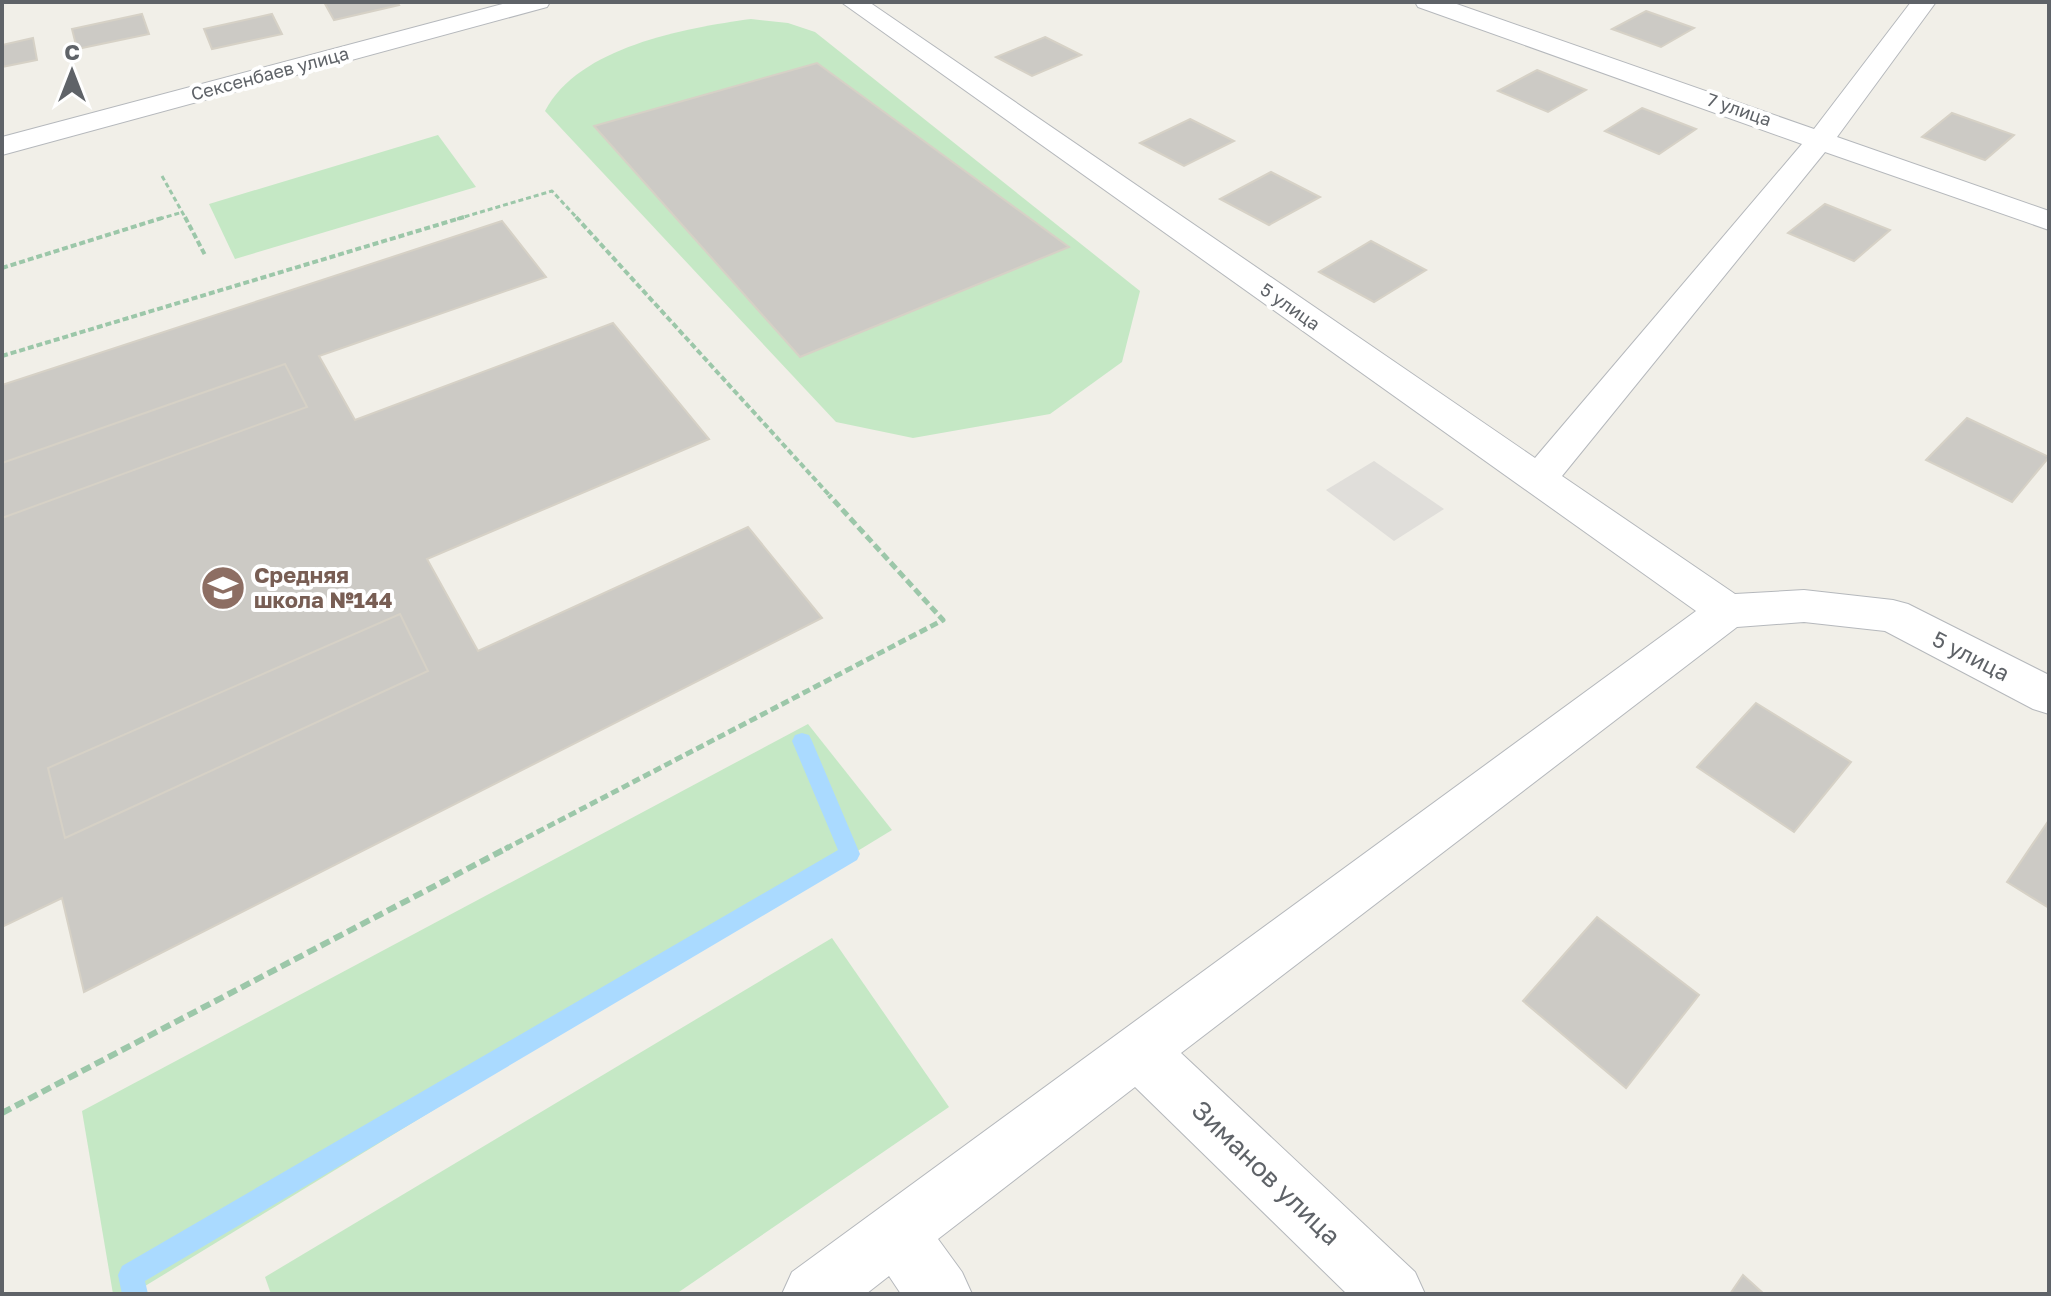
<svg xmlns="http://www.w3.org/2000/svg" width="2051" height="1296" font-family="'Golos Text',sans-serif">
  <style>
    .industrial { fill: #e0deda }
    .green { fill: #c5e8c5 }
    .lines { fill: none; stroke-linecap: round; stroke-linejoin: round }
    .stream { fill: #aadaff; fill-rule: evenodd }
    .building { fill: #cccac5; stroke: #d6d1c6; stroke-width: 2 }
    .minor-casing { stroke: #b5b8bc; stroke-width: 2 }
    .path-far3 { stroke: #9cc7a9; stroke-width: 3; stroke-dasharray: 5 3; stroke-linecap: butt }
    .path-far2 { stroke: #9cc7a9; stroke-width: 4; stroke-dasharray: 6 3; stroke-linecap: butt }
    .path-far1 { stroke: #9cc7a9; stroke-width: 5; stroke-dasharray: 8 4; stroke-linecap: butt }
    .path { stroke: #9cc7a9; stroke-width: 6; stroke-dasharray: 10 5; stroke-linecap: butt }
    .minor { fill: #fff; fill-rule: evenodd }
    .labels { text-anchor: middle; stroke-width: 8; stroke-linejoin: round; paint-order: stroke }
    .far-street-label { font-size: 18px; fill: #5f6368; stroke: #fff }
    .education-label { font-size: 22px; font-weight: bold; fill: #785e54; stroke: #fff; text-anchor: start }
    .street-label { font-size: 22px; fill: #5f6368; stroke: #fff }
    .near-street-label { font-size: 26px; fill: #5f6368; stroke: #fff }
  </style>
  <rect width="100%" height="100%" fill="#f1efe8"/>
  <path class="industrial" d="M1374 461 1444 509 1394 541 1326 490Z"/>
  <g class="green">
    <path d="M751 19 788 23 815 32 1140 291 1122 362 1050 414 913 438 836 422 545 111C578 47 685 28 751 19Z"/>
    <path d="M438 135 476 187 235 259 209 204Z"/>
    <path d="M808 724 892 830 132 1294H113L82 1111Z"/>
    <path d="M832 938 949 1107 676 1294H271L265 1277Z"/>
  </g>
  <g class="lines">
    <path class="stream" d="M802 733 809 735 812 741 860 854 857 860 145 1281 148 1294H122L118 1275 122 1266 838 850 792 741 795 735Z"/>
  </g>
  <g class="building">
    <path d="M324 2H397L399 5 334 20Z"/>
    <path d="M1646 11 1694 28 1661 47 1612 29Z"/>
    <path d="M142 14 149 34 77 49 72 29Z"/>
    <path d="M272 14 282 34 212 49 204 29Z"/>
    <path d="M1045 37 1081 55 1032 76 996 57Z"/>
    <path d="M33 38 37 60 2 67V45Z"/>
    <path d="M817 63 1069 247 800 357 594 126Z"/>
    <path d="M1537 70 1586 90 1548 112 1498 91Z"/>
    <path d="M1642 108 1696 129 1659 154 1605 131Z"/>
    <path d="M1952 113 2014 135 1985 160 1922 137Z"/>
    <path d="M1190 119 1234 141 1184 166 1140 143Z"/>
    <path d="M1271 172 1320 197 1269 225 1220 199Z"/>
    <path d="M1825 204 1890 230 1854 261 1788 233Z"/>
    <path d="M502 221 546 277 319 356 355 420 613 323 709 439 427 559 478 651 748 527 822 618 84 992 62 898 2 927V385Z"/>
    <path d="M1371 241 1426 270 1374 302 1319 272Z"/>
    <path d="M285 364 307 407 2 518V463Z"/>
    <path d="M1967 418 2049 457 2012 502 1926 460Z"/>
    <path d="M400 614 428 671 65 838 48 768Z"/>
    <path d="M1756 703 1851 762 1794 832 1697 767Z"/>
    <path d="M2049 820V908L2007 882Z"/>
    <path d="M1597 917 1699 995 1626 1088 1523 1001Z"/>
    <path d="M1743 1275 1764 1294H1730Z"/>
  </g>
  <g class="lines">
    <g class="minor-casing">
      <g id="minor">
        <path d="M510 2H550L547 7 2 155V137Z"/>
        <path d="M841 2H869L1535 458 1802 144 1418 7 1415 2H1451L1814 129 1911 2H1936L1837 137 2049 211V230L1825 152 1562 476 1735 594 1804 590 1893 600 1908 604 2049 675V714L2033 709 1885 631 1804 622 1737 627 1181 1053 1415 1272 1425 1294H1347L1135 1087 938 1239 962 1272 972 1294H901L889 1276 866 1294H782L792 1272 1696 611Z"/>
      </g>
    </g>
    <g class="path-far3">
      <path d="M162 176 186 219"/>
      <path d="M159 219 183 212"/>
      <path d="M457 219 552 191 578 219"/>
    </g>
    <g class="path-far2">
      <path d="M185 217 205 255"/>
      <path d="M576 217 831 497"/>
      <path d="M2 268 165 217"/>
      <path d="M2 356 464 217"/>
    </g>
    <path class="path-far1" d="M505 849 943 620 829 495"/>
    <path class="path" d="M2 1113 509 847"/>
    <use href="#minor" class="minor"/>
  </g>
  <defs>
    <g id="school-disc" transform="scale(2.3)"><circle r="9.5" fill="#8d6e63" stroke="#fff"/><path d="M0-5L7-2L0 1L-7-2ZM-4 1L0 2.5L4 1V4Q0 6-4 4Z" fill="#fff"/></g>
  </defs>
  <g fill-rule="evenodd">
    <use href="#school-disc" x="223" y="588"/>
  </g>
  <g class="labels">
    <g class="far-street-label">
      <text transform="translate(270 74) rotate(-15)" y="6">Сексенбаев улица</text>
      <text transform="translate(1739 110) rotate(19)" y="6">7 улица</text>
      <text transform="translate(1290 307) rotate(35)" y="6">5 улица</text>
    </g>
    <g class="education-label">
      <text x="254" y="583">Средняя<tspan x="254" dy="25">школа №144</tspan></text>
    </g>
    <g class="street-label">
      <text transform="translate(1971 656) rotate(27)" y="8">5 улица</text>
    </g>
    <g class="near-street-label">
      <text transform="translate(1266 1173) rotate(44)" y="9">Зиманов улица</text>
    </g>
  </g>
  <rect width="2051" height="1296" fill="none" stroke="#5f6368" stroke-width="8"/>
  <g transform="translate(72 72)" stroke="#ffffff" stroke-width="6" paint-order="stroke">
  <path d="M0-6L14 30L0 20L-14 30Z" fill="#5f6368"/>
  <text y="-12" font-size="22" font-weight="bold" text-anchor="middle" fill="#5f6368">С</text>
  </g>
</svg>
